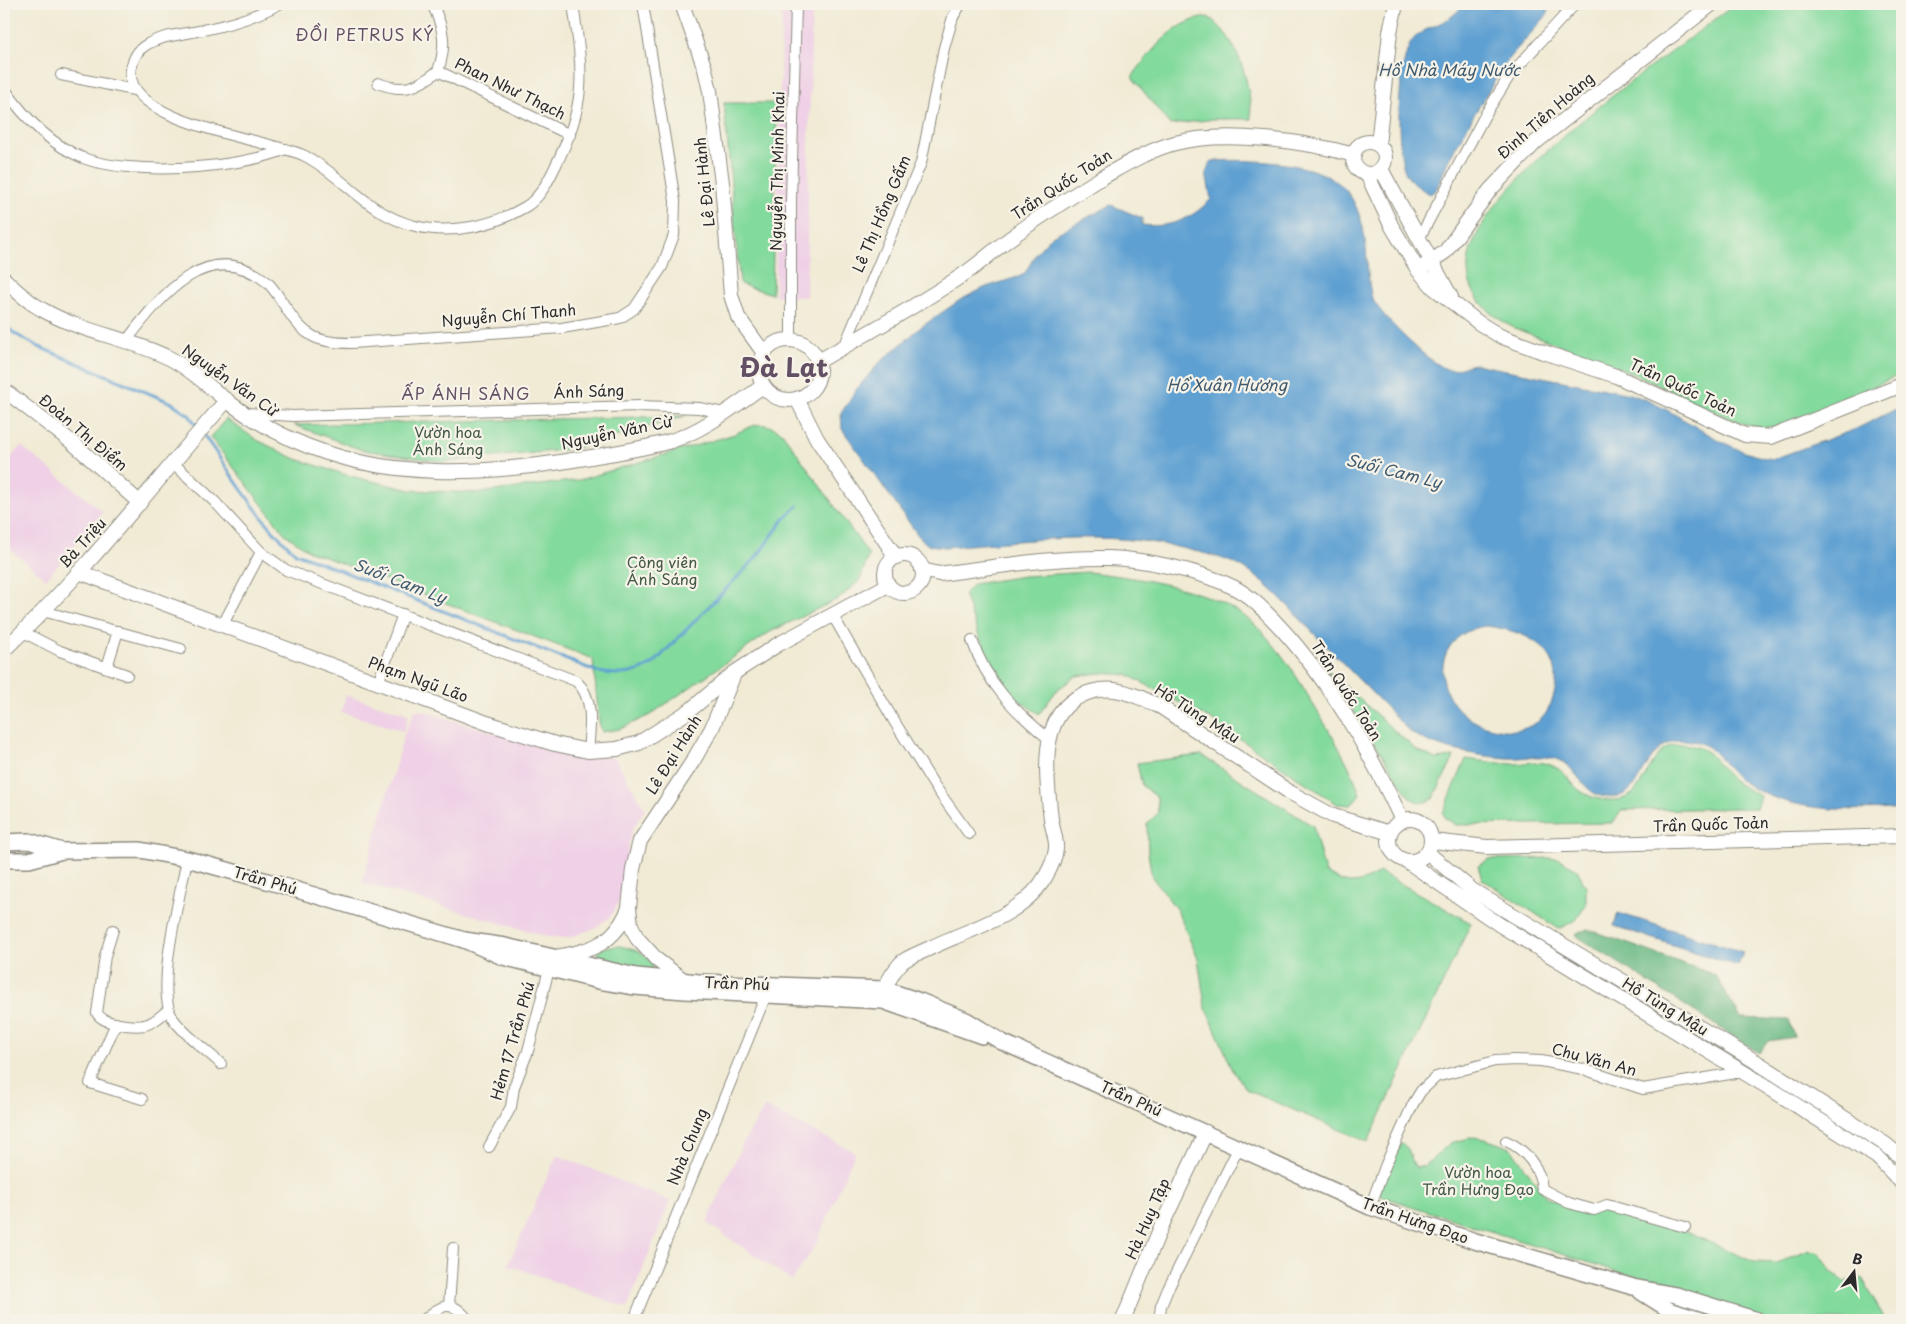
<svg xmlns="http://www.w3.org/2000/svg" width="1906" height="1324" font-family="'Playpen Sans',sans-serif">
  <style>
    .built { fill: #efd0e6 }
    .green { fill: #83da9d; stroke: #578264 }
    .forest { fill: #6aba84; stroke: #4a7258 }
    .water { fill: #5ea0d2; stroke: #44667e; fill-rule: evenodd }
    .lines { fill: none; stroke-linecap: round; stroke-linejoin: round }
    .stream { stroke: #5ea0d2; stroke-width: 3 }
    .street-casing { stroke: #8e8b80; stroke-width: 12 }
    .secondary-casing { stroke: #8e8b80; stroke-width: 16 }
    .primary-casing { stroke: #8e8b80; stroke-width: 18 }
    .street { stroke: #fff; stroke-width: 10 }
    .secondary { stroke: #fff; stroke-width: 14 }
    .primary { stroke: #fff; stroke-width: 15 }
    .labels { text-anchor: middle; stroke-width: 4.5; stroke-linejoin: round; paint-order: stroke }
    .street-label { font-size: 15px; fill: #2b2b2b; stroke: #f7f3e8 }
    .park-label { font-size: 15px; fill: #415748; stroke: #f7f3e8 }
    .neighbourhood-label { font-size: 16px; letter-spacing: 1px; fill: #635064; stroke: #f7f3e8 }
    .water-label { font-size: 16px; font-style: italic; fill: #3f5a6e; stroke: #f7f3e8 }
    .town-label { font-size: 25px; font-weight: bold; fill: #635064; stroke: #f7f3e8 }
  </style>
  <rect width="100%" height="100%" fill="#f7f3e8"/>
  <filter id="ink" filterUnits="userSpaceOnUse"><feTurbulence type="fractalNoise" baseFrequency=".02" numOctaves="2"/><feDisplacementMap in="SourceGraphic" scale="10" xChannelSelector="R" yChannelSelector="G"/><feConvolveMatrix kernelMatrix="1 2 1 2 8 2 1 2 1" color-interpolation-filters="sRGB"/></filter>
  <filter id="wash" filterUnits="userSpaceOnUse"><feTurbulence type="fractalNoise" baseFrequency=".0096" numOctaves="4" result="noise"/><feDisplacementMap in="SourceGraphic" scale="20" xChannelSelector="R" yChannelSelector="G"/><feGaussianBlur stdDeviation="1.12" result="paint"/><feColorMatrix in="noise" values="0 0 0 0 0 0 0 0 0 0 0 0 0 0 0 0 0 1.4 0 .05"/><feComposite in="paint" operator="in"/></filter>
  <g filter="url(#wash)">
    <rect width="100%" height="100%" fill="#f1ebd5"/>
    <g class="built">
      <path d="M782 4H812L806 297 775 296Z"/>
      <path d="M21 446 103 512 46 579 4 544V465Z"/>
      <path d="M346 695 409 714 404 731 341 712Z"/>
      <path d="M415 710 423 711 558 752 579 757H614L645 809 633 828 629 842 621 898 610 917 595 928 568 938 548 937 362 883 404 735Z"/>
      <path d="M765 1107 855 1152 817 1243 792 1281 707 1223 742 1145Z"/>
      <path d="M557 1155 670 1201 627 1308 508 1265Z"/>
    </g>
    <g class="green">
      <path d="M1735 4H1902V374L1805 416 1777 426 1762 428 1750 426 1730 419 1633 373 1514 328C1492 316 1470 299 1468 272 1460 191 1674 53 1735 4Z"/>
      <path d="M1208 17C1238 36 1251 85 1251 119H1214L1170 125 1132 77C1151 51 1174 20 1208 17Z"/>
      <path d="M724 103H777L772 294 740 284Z"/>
      <path d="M685 416 573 449 444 462 362 450 294 425Z"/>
      <path d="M226 419 257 440 296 459 350 476 411 490 478 493 579 480 735 434C755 424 761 420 782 432L869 555 860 580 840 598 770 632 650 715 620 729 602 732 599 722 593 659 309 551 285 534 210 437Z"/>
      <path d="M1088 572C1139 578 1214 588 1253 623 1279 647 1297 676 1314 706 1331 734 1350 763 1360 794L1351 805 1337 804 1210 719 1128 675 1100 673 1076 676 1057 690 1039 714C1032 709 1023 704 1017 698 988 670 977 630 964 594L973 584 1024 576Z"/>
      <path d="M1326 669 1415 749 1436 759 1454 757 1433 799C1424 804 1419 803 1410 798Z"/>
      <path d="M1685 744C1714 749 1711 759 1730 777 1738 785 1750 790 1760 796L1756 808 1622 810 1613 823 1456 825 1445 818 1443 813 1466 759C1482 761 1497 763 1512 764 1526 764 1540 759 1553 766 1565 771 1569 781 1578 789 1590 799 1610 803 1625 798 1646 789 1649 755 1670 746 1674 745 1680 745 1685 744Z"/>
      <path d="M1201 755 1313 826 1325 872C1347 887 1359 886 1380 872L1471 923 1368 1142 1247 1090 1233 1070 1205 1006 1198 959 1177 910 1152 877 1148 853 1147 824 1158 813 1157 797 1142 786 1137 763Z"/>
      <path d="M1557 858 1576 868 1586 886V905L1576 920 1559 929 1482 879 1478 866 1489 859Z"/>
      <path d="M620 946C634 949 656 955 652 974L600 961 598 958V951L606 947Z"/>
      <path d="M1474 1137 1485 1139 1511 1148 1547 1198 1586 1212 1607 1208 1682 1230 1754 1262 1777 1263 1808 1251 1817 1252 1825 1260 1831 1271 1845 1282 1856 1278 1864 1279 1867 1289 1886 1320H1769L1383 1197 1378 1194 1401 1142 1408 1149 1415 1168 1425 1166 1450 1143Z"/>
    </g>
    <path class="forest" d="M1587 929 1715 975 1741 1018 1789 1020 1794 1037 1768 1041 1759 1053 1575 935Z"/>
    <g class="water">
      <path d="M1465 4 1550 5 1547 15 1509 58 1475 113 1448 161 1436 190 1430 194C1421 189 1411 183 1406 174 1395 152 1397 61 1412 41 1420 30 1436 26 1448 19 1454 15 1460 9 1465 4Z"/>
      <path d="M1211 161C1244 159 1311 161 1337 182 1350 191 1356 205 1361 220 1368 244 1366 270 1371 295 1375 311 1430 364 1446 369 1456 372 1466 365 1475 364L1630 394C1678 408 1722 453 1773 459L1856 429 1902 406V809C1847 810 1791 814 1743 782 1723 769 1718 745 1693 741 1646 732 1646 790 1619 796 1583 804 1582 768 1556 759 1540 754 1524 759 1507 758 1479 756 1448 751 1422 739 1407 732 1396 717 1385 706 1363 684 1341 661 1319 639 1297 616 1266 579 1238 565 1222 557 1203 553 1186 549 1103 529 1028 541 945 547L928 545 920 538 842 429 841 413 856 390 879 363 921 327 960 300 986 287 1021 276 1025 273 1037 252 1052 236 1111 205 1142 218V225C1170 228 1191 220 1211 199L1206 173ZM1485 626C1525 630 1568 649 1553 698 1549 710 1543 721 1530 726 1519 732 1505 731 1493 728 1432 715 1423 636 1485 626Z"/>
      <path d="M1618 913 1743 952 1738 966 1614 926Z"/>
    </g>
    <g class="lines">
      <g class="stream">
        <path d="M4 324 15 334 39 347 172 403 189 415 197 426"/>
        <path d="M203 434C228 469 263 526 296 553L598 672C619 676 636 675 654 663L755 559 785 518 798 506"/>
      </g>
    </g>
  </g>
  <g filter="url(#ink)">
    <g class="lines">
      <g class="street-casing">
        <g id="street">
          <path d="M279 4C257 16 228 25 203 30 186 34 162 35 146 45 137 50 133 59 131 69 123 116 239 136 273 146 284 149 295 151 305 156 344 176 368 215 415 226 451 235 493 226 525 207 539 199 548 182 555 167 588 102 583 73 573 4"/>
          <path d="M432 4C444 28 447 45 438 71L570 135"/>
          <path d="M61 75 134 90"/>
          <path d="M378 83C403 93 417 88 438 71"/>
          <path d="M4 88C24 117 49 144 83 158 130 176 240 169 286 149"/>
          <path d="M1419 239 1485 115 1510 75 1575 4"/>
          <path d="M127 340C160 297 209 234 268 283 275 290 281 300 286 308 304 337 318 343 352 343L562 328 620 318 634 309 662 267 674 235 675 201 643 4"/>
          <path d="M791 340V200L796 4"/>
          <path d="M844 347 921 163 944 48 953 17 961 4"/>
          <path d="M246 413 293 416 639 406 699 408 724 413"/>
          <path d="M173 463 215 502 261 552 286 570 576 681C595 698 590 728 588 751"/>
          <path d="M43 611 181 649"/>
          <path d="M833 616 894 721 934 785 969 834"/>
          <path d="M222 626 261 552"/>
          <path d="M23 632 60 651 127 675"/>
          <path d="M972 640C986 682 1014 711 1049 739"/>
          <path d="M107 667 118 631"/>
          <path d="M378 683 403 614"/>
          <path d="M187 859C181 893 153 993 174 1020 186 1036 206 1050 221 1064"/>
          <path d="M113 930 105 956 97 1013C102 1024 133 1027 145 1025 154 1023 162 1015 168 1010"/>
          <path d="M116 1023 90 1083 142 1099"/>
          <path d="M1506 1141C1525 1149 1541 1169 1542 1189L1569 1203 1594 1210 1607 1205 1685 1227"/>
          <path d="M489 1147 511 1107 514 1087 528 1051 549 969"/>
          <path d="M1370 1207 1386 1164 1413 1104 1421 1091 1436 1077 1495 1061 1515 1060 1541 1061 1583 1069 1643 1089 1741 1072"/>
          <path d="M449 1306 453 1248"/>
          <path d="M424 1320C440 1305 452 1298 468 1320"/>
          <path d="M634 1320 768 990"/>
          <path d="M1159 1320 1161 1306 1168 1289 1239 1147"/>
        </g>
      </g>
      <g class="secondary-casing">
        <g id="secondary">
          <path d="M682 4 705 69 710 91 722 183 731 295 738 317 764 353"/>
          <circle cx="1369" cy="158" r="16"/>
          <path d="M1378 145 1390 32 1396 4"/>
          <path d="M1381 169 1451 297"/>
          <path d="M1367 174 1391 225 1418 270 1434 288 1479 323 1500 336 1543 352 1616 376 1745 435 1771 437 1902 385"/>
          <path d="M1418 270 1445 252 1490 190 1536 142 1712 4"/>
          <path d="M4 279C16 291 28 302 43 310 83 333 130 338 171 359 192 370 208 386 227 401 247 416 269 429 291 439 384 482 487 475 585 458 613 453 643 449 671 441 705 430 734 406 763 386"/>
          <circle cx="789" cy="370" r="30"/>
          <path d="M819 361C869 332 919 305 967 272 983 261 996 248 1012 237 1041 215 1072 196 1103 177 1126 164 1149 150 1175 143 1224 130 1305 141 1354 155"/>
          <path d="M4 390 73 443 140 503"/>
          <path d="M797 399 817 439 896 557"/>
          <circle cx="904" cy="574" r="19"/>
          <path d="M922 570 939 574C995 567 1051 557 1108 558 1145 559 1200 571 1233 587 1251 596 1265 611 1279 626 1331 682 1369 751 1402 820"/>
          <path d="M79 572 487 723 555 744 588 751 617 749 639 743 689 711 734 673 777 645 888 585"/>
          <path d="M4 650C85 573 153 484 227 400"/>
          <circle cx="1410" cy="840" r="21"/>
          <path d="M1432 841 1487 847 1902 836"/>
          <path d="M1428 853 1472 890 1755 1061 1885 1144 1902 1158"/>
          <path d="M1408 862 1500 925 1771 1089 1877 1157 1902 1183"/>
          <path d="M556 957C592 951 615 943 629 908"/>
          <path d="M685 985V981L657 960 637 938 631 925 629 908 633 869 640 841 693 761 712 728 734 674"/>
          <path d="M883 1000C884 987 892 973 901 963 907 957 920 953 928 949 968 929 1024 917 1047 874 1051 867 1055 856 1056 849 1057 839 1052 828 1051 819 1047 780 1038 723 1075 699 1106 680 1131 693 1161 707L1291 793 1333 816 1390 833"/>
          <path d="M1123 1320 1161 1227 1206 1132"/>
        </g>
      </g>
      <g class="primary-casing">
        <g id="primary">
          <path d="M4 842 29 841 62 851"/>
          <path d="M4 860H29L62 851 140 850 187 859 267 881 464 940 503 957 599 981 635 987 685 991 883 1001 982 1036"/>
          <path d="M464 940 505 946 636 976 699 982 884 989 920 1001 966 1020 1002 1042 1370 1207 1475 1241 1633 1287 1676 1295 1757 1320"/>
          <path d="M1641 1292 1671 1311 1701 1320"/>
        </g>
      </g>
      <use href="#street" class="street"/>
      <use href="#secondary" class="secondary"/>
      <use href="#primary" class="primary"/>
    </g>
  </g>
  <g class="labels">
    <g class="street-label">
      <text transform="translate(510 89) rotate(26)" y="5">Phan Như Thạch</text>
      <text transform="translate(1546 116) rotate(-41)" y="5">Đinh Tiên Hoàng</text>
      <text transform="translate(778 171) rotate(-89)" y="5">Nguyễn Thị Minh Khai</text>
      <text transform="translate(705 182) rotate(-96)" y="5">Lê Đại Hành</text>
      <text transform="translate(1062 185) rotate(-33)" y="5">Trần Quốc Toản</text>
      <text transform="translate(882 214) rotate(-67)" y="5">Lê Thị Hồng Gấm</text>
      <text transform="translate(509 316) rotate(-5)" y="5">Nguyễn Chí Thanh</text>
      <text transform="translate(230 381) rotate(35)" y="5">Nguyễn Văn Cừ</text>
      <text transform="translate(1683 388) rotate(25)" y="5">Trần Quốc Toản</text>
      <text transform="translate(589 392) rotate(-2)" y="5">Ánh Sáng</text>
      <text transform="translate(83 433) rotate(40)" y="5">Đoàn Thị Điểm</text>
      <text transform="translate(617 433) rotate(-12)" y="5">Nguyễn Văn Cừ</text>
      <text transform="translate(83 543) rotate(-48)" y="5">Bà Triệu</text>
      <text transform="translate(418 680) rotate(20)" y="5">Phạm Ngũ Lão</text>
      <text transform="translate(1346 691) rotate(57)" y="5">Trần Quốc Toản</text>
      <text transform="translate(1197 714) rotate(32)" y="5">Hồ Tùng Mậu</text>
      <text transform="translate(674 755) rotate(-58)" y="5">Lê Đại Hành</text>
      <text transform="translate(1711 825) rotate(-2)" y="5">Trần Quốc Toản</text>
      <text transform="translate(265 881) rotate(16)" y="5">Trần Phú</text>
      <text transform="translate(737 984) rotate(2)" y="5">Trần Phú</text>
      <text transform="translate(1665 1007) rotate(31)" y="5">Hồ Tùng Mậu</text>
      <text transform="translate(513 1041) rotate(-74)" y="5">Hẻm 17 Trần Phú</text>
      <text transform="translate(1594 1060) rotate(15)" y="5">Chu Văn An</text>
      <text transform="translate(1131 1099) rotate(24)" y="5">Trần Phú</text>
      <text transform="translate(688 1147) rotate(-68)" y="5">Nhà Chung</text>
      <text transform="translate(1148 1219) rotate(-66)" y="5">Hà Huy Tập</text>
      <text transform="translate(1415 1221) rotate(19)" y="5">Trần Hưng Đạo</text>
    </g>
    <g class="park-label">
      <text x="448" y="438">Vườn hoa<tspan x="448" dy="17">Ánh Sáng</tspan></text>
      <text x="662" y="568">Công viên<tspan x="662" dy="17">Ánh Sáng</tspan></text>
      <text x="1478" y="1178">Vườn hoa<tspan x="1478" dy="17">Trần Hưng Đạo</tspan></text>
    </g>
    <g class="neighbourhood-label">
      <text x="365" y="41">ĐỒI PETRUS KÝ</text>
      <text x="466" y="400">ẤP ÁNH SÁNG</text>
    </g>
    <g class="water-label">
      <text x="1449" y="76">Hồ Nhà Máy Nước</text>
      <text x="1227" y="391">Hồ Xuân Hương</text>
      <text transform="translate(1394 471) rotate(14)" y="6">Suối Cam Ly</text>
      <text transform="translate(400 581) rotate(21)" y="6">Suối Cam Ly</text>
    </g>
    <g class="town-label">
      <text x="784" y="377">Đà Lạt</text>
    </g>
  </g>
  <rect width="1906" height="1324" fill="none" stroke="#f7f3e8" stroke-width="20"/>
  <g transform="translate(1854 1272) rotate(16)" stroke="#f7f3e8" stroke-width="4" paint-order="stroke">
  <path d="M0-4L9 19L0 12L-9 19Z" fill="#2b2b2b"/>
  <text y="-8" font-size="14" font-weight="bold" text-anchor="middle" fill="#2b2b2b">B</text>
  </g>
</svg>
